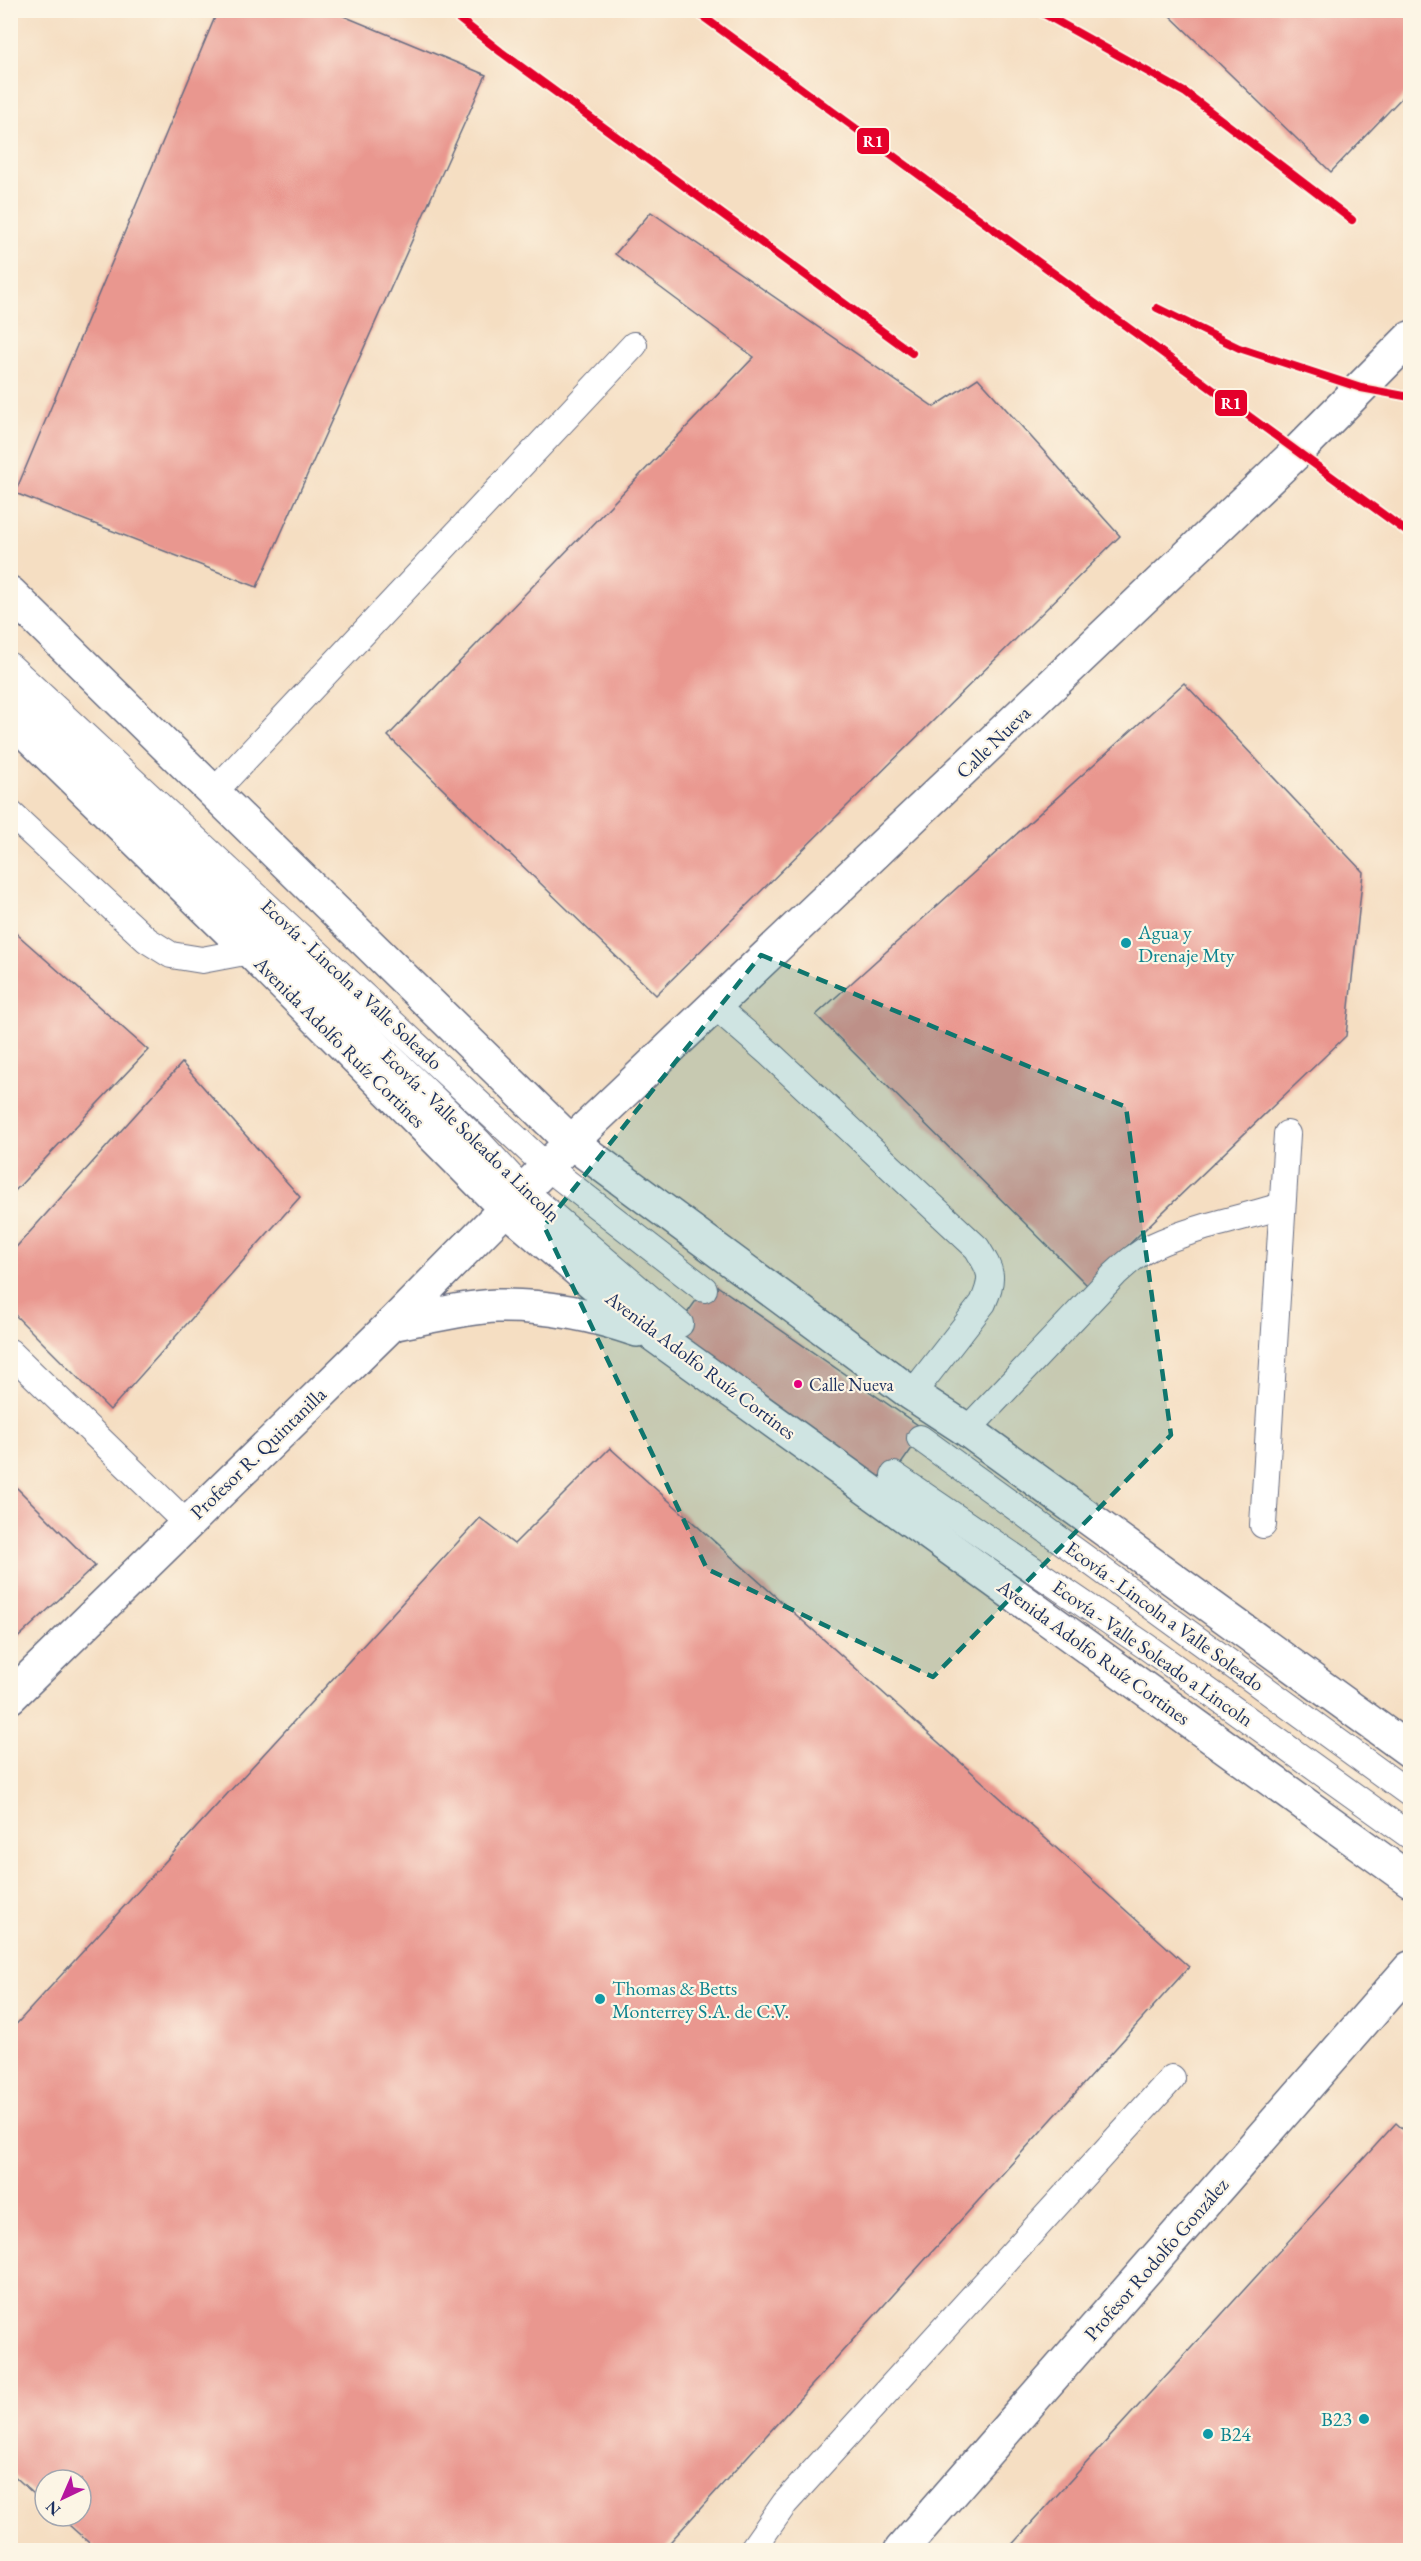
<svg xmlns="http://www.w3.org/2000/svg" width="1421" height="2561" font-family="'EB Garamond',serif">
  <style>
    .building { fill: #e9978f }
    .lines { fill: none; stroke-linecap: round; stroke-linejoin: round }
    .service-casing { stroke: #676c81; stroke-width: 28 }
    .minor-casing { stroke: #676c81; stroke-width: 36 }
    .tertiary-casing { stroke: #676c81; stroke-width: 36 }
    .primary-casing { stroke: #676c81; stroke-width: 36 }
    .service { stroke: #fff; stroke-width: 26 }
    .minor { stroke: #fff; stroke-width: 33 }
    .tertiary { stroke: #fff; stroke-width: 33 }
    .primary { stroke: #fff; stroke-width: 33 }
    .rail-1-casing { stroke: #fcf5e5; stroke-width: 12 }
    .rail-1 { stroke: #e4002b; stroke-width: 8 }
    .marked { fill: #0f766e; fill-opacity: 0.2; stroke: #0f766e; stroke-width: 4.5; stroke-dasharray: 12 8; stroke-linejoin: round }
    .culture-dot { fill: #0f9aa8; stroke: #fcf5e5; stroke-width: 2 }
    .bus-dot { fill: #e5007d; stroke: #fcf5e5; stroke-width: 2 }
    .labels { text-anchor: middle; stroke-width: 4.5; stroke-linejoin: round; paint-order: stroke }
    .bus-label { font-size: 18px; fill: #1b2f5e; stroke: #fcf5e5; text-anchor: start }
    .street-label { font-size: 20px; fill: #1b2f5e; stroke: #fcf5e5 }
    .culture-label { font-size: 20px; fill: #0d838f; stroke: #fcf5e5; text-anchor: start }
    .line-badge { stroke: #fcf5e5; stroke-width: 2 }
    .badge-label { font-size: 16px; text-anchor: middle; font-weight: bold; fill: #fff }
  </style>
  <rect width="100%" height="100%" fill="#fcf5e5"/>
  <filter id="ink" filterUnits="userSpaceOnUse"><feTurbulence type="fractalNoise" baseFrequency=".0167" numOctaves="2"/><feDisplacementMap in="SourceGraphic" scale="12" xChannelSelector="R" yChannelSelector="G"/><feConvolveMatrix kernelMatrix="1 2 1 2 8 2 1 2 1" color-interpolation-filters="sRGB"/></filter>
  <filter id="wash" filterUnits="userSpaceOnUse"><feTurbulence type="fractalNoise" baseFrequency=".008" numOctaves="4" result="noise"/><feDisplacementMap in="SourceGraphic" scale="24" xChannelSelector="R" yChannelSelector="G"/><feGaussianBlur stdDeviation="1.35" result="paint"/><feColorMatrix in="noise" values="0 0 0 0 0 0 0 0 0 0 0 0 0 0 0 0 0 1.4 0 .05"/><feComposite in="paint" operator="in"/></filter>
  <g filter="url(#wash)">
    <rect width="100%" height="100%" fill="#f5dec2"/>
    <g id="blocks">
      <g class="building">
        <path d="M218 10H329L486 75 257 587 15 493Z"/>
        <path d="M1164 10H1410V89L1331 172Z"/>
        <path d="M651 212 934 407 978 378 1120 536 656 995 388 736 754 357 615 254Z"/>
        <path d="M1184 683 1363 872 1346 1036 1087 1285 816 1015Z"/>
        <path d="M10 928 148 1050 10 1196Z"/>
        <path d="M182 1063 300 1197 110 1410 10 1310V1254Z"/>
        <path d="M710 1281 925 1430 884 1488 670 1337Z"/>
        <path d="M610 1448 1189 1967 663 2550H97L59 2516H81V2480H45V2504L10 2472V2031L480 1518 514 1544Z"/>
        <path d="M10 1481 95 1566 10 1645Z"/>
        <path d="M1396 2123 1410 2136V2550H1007Z"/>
      </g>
    </g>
  </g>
  <g filter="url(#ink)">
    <use href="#blocks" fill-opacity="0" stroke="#676c81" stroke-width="1.5"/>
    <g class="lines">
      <g class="service-casing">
        <g id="service">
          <path d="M10 666 547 1167 704 1289"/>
          <path d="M11 690 478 1141 523 1190 680 1324"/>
          <path d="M214 792 634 345"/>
          <path d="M10 813 147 940 171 955 202 960 250 951"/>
          <path d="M715 1006 770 1054 977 1248C991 1271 995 1276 983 1303L912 1394"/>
          <path d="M10 1352 186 1523"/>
          <path d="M967 1430 1115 1274C1127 1263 1138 1253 1153 1246 1191 1228 1242 1218 1282 1206"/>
          <path d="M920 1438 1410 1794"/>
          <path d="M894 1475 1147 1647 1410 1836"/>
          <path d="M1263 1525 1287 1134"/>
          <path d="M752 2550 785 2503 1172 2078"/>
        </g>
      </g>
      <g class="minor-casing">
        <path id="minor" d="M901 2550 1410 1968"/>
      </g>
      <g class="tertiary-casing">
        <path id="tertiary" d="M10 1697 392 1324 571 1142 1297 452 1410 338"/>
      </g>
      <g class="primary-casing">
        <g id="primary">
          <path d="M10 593 571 1142 912 1394 967 1430 1410 1751"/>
          <path d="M10 717 250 951 505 1208 654 1335 1410 1880"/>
          <path d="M392 1324C424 1318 465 1307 497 1306 546 1305 591 1314 637 1330"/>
        </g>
      </g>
      <use href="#service" class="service"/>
      <use href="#minor" class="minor"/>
      <use href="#tertiary" class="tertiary"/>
      <use href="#primary" class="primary"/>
      <g class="rail-1-casing">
        <g id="rail-1">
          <path d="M448 10 501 52 912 353"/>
          <path d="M694 10 1410 534"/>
          <path d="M1037 10 1186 93 1352 220"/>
          <path d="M1157 308 1239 348 1361 388 1410 397"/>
        </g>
      </g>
      <use href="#rail-1" class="rail-1"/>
    </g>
  </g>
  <path class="marked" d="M761 955 1126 1107 1171 1435 933 1677 707 1569 544 1226Z"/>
  <g class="culture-dot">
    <circle cx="1126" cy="943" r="6"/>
    <circle cx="600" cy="1999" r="6"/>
    <circle cx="1364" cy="2419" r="6"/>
    <circle cx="1208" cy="2434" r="6"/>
  </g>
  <circle class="bus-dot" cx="798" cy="1384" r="5"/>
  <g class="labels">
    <g class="bus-label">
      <text x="809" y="1391">Calle Nueva</text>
    </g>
    <g class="street-label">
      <text transform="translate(993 742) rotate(-44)" y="7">Calle Nueva</text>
      <text transform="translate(352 984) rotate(43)" y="7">Ecovía - Lincoln a Valle Soleado</text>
      <text transform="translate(340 1042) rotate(45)" y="7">Avenida Adolfo Ruíz Cortines</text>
      <text transform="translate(471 1135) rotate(44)" y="7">Ecovía - Valle Soleado a Lincoln</text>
      <text transform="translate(701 1365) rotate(37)" y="7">Avenida Adolfo Ruíz Cortines</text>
      <text transform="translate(258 1453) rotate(-44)" y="7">Profesor R. Quintanilla</text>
      <text transform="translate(1165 1616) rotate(36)" y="7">Ecovía - Lincoln a Valle Soleado</text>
      <text transform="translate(1094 1652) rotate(36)" y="7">Avenida Adolfo Ruíz Cortines</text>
      <text transform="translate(1153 1653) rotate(35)" y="7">Ecovía - Valle Soleado a Lincoln</text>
      <text transform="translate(1156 2259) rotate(-49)" y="7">Profesor Rodolfo González</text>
    </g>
    <g class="culture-label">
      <text x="1138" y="939">Agua y<tspan x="1138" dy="23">Drenaje Mty</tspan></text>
      <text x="612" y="1995">Thomas &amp; Betts<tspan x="612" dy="23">Monterrey S.A. de C.V.</tspan></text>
      <text x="1352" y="2426" text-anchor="end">B23</text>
      <text x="1220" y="2441">B24</text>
    </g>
  </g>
  <g class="line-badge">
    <rect x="856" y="127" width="34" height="28" rx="6" fill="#e4002b"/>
    <rect x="1214" y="389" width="34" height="28" rx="6" fill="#e4002b"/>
  </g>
  <g class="badge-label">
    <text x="873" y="147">R1</text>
    <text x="1231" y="409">R1</text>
  </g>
  <rect width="1421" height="2561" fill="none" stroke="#fcf5e5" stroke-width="36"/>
  <g transform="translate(63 2498) rotate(224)"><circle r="28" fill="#fcf5e5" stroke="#a2a6af" stroke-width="1.5"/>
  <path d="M0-4.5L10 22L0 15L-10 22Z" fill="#b5179e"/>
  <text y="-9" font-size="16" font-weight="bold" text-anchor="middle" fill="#1b2f5e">N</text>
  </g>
</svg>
